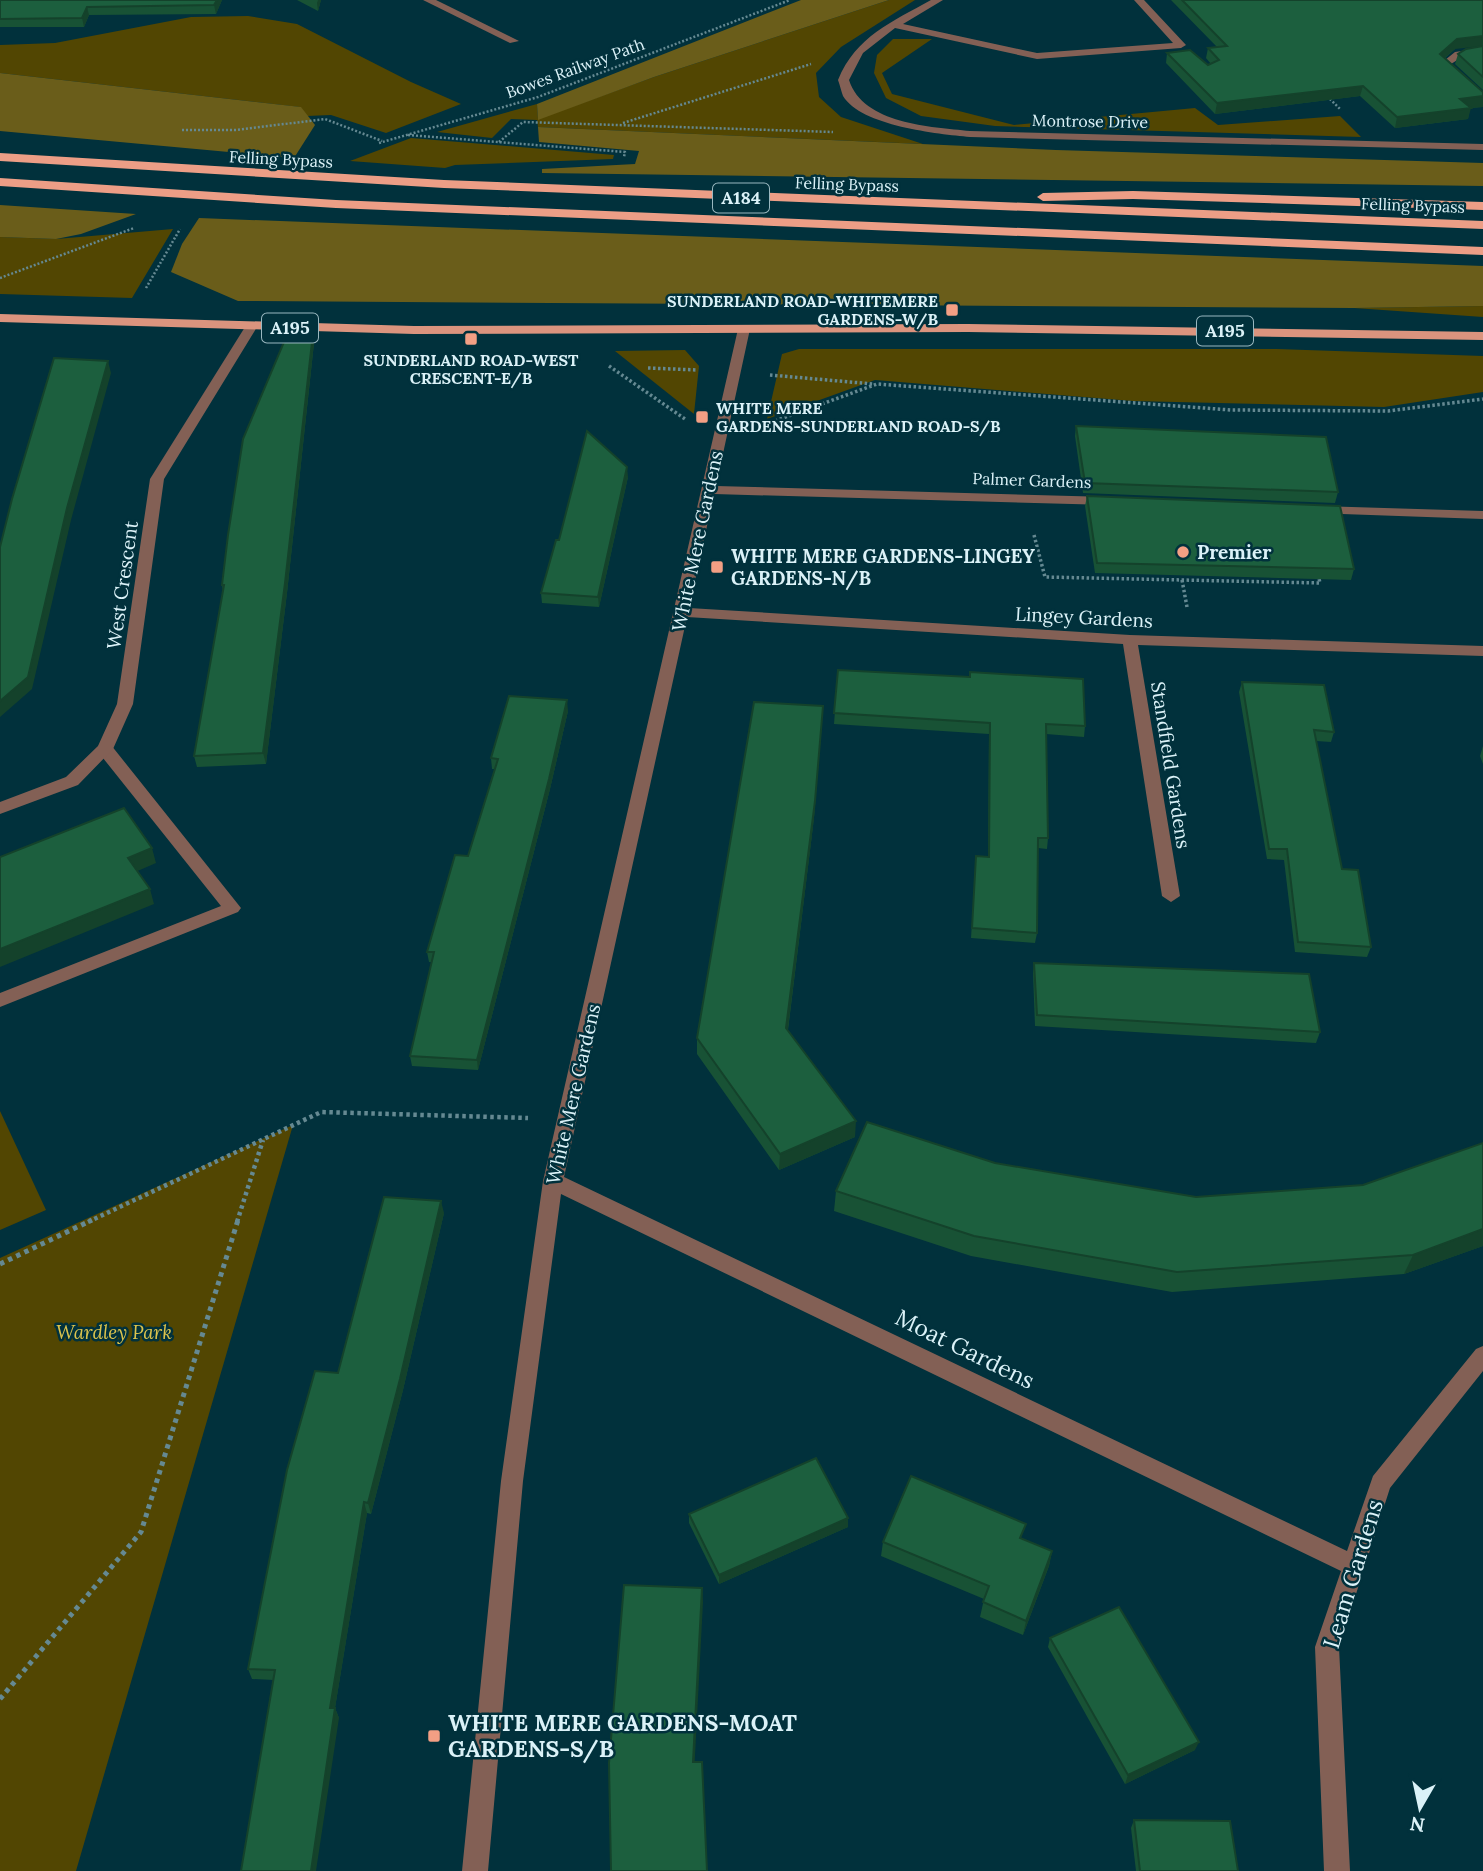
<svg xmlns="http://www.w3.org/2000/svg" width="1483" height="1871" font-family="Lora,serif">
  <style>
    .green { fill: #524602 }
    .forest { fill: #6a5d1a }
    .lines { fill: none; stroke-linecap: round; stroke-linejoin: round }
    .path-far3 { stroke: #658992; stroke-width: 2.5; stroke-dasharray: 2 2; stroke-linecap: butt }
    .path-far2 { stroke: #658992; stroke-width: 3.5; stroke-dasharray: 2.5 2.5; stroke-linecap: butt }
    .path-far1 { stroke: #658992; stroke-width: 4.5; stroke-dasharray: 3.5 3.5; stroke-linecap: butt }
    .path { stroke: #658992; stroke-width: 5; stroke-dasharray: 4.5 4.5; stroke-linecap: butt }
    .service { fill: #836055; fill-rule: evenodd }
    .minor { fill: #836055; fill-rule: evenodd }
    .primary { fill: #db947e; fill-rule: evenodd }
    .trunk { fill: #ec9e86; fill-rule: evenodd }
    .wall { fill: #185235 }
    .shaded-wall { fill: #14422b }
    .building { fill: #1c5f3e; stroke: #14422b; stroke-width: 2 }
    .poi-dot { fill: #f39f84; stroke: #01313c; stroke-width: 2.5 }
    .labels { text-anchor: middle; stroke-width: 5; stroke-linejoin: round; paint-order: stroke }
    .far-street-label { font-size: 16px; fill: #dbf2f8; stroke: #01313c }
    .far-poi-label { font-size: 16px; font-weight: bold; fill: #dbf2f8; stroke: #01313c; text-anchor: end }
    .shield { fill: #01313c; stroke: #9ab8c0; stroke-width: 2 }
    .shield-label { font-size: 18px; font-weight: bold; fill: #dbf2f8 }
    .street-label { font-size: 19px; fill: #dbf2f8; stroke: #01313c }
    .poi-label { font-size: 19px; font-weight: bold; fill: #dbf2f8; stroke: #01313c; text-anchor: start }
    .park-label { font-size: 19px; font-style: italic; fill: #dbc34d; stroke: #01313c }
    .near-street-label { font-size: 23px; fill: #dbf2f8; stroke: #01313c }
    .near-poi-label { font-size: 23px; font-weight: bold; fill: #dbf2f8; stroke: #01313c; text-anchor: start }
  </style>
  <rect width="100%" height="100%" fill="#01313c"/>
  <g class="green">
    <path d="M889 0H915L841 47 816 73 819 97 841 117 923 144 538 127 537 120 511 119 492 138 437 132 537 104 538 119 654 77Z"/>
    <path d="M248 16 297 24 411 82 461 104 386 133 331 115 307 116 300 107 0 73V45L55 43 191 17Z"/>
    <path d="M893 39H932L882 73 892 94 1014 125 1195 108 1218 125 1340 116 1361 137 995 126 921 116 886 98 874 73 877 55Z"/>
    <path d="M411 138 614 155 613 159 455 165 445 168 350 161Z"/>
    <path d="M173 229 132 298 0 294V237L56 239Z"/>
    <path d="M1483 306V317L1354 308Z"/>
    <path d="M799 349H1277L1483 356V392L1384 407 1133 401 875 380 767 419 782 354Z"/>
    <path d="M685 350 699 366 694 414 615 351Z"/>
    <path d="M0 1111 46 1210 0 1230Z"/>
    <path d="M293 1125 76 1871H0V1258Z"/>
  </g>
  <g class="forest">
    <path d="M801 0H889L654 77 538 120 537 104Z"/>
    <path d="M0 73 301 107 315 125 294 158 0 131Z"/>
    <path d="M538 127 1056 150 1483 163V186L542 173V169L635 164 639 151 539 142Z"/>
    <path d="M0 205 136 214 81 234 56 239 0 237Z"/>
    <path d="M199 218 1483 266V306L1354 308 238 301 171 272 182 244Z"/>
  </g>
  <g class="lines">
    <g class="path-far3">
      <path d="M1327 96 1340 109"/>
      <path d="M623 123 811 64"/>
      <path d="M182 130H236L325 119 382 141"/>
      <path d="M408 135 625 152 624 157"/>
      <path d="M499 142 523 122 833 132"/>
      <path d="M379 143 538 97 790 0"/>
      <path d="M0 278 134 228"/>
      <path d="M146 288 180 229"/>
    </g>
    <g class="path-far2">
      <path d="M609 366 685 419"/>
      <path d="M648 368 698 370"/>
      <path d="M770 375 873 384"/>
      <path d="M761 426 877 384 1231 410 1388 411 1483 399"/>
      <path d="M1034 535 1045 577 1320 583 1318 574"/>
      <path d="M1182 580 1187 607"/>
    </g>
    <g class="path-far1">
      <path d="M88 1222 321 1112 528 1118"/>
      <path d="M237 1222 263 1140"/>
    </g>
    <g class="path">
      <path d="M0 1264 92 1220"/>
      <path d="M0 1699 141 1532 238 1220"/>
    </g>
    <path class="service" d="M105 744 111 745 241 908 238 912 0 1007V993L221 906 99 753 97 749 99 745Z"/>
    <g class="minor">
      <path d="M423 0H436L519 41 510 43Z"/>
      <path d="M931 0H943L903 24 1037 53 1173 43 1134 0H1144L1186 45 1181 48 1037 59 895 28 863 53 849 80C863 124 931 127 970 131L1483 144V150L970 137C938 134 861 126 843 96 841 91 840 85 838 80 856 36 892 22 931 0Z"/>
      <path d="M1483 48V54L1462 57 1451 64 1483 94V103L1440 64 1455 52Z"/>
      <path d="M251 323 257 327 164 479 133 704 113 749 78 785 0 814V802L66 777 98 746 117 704 150 479 245 327Z"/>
      <path d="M744 325 750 329 716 486 1109 497 1116 501 1109 505 714 494 689 608 1130 635 1483 646V656L1138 645 1180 896 1171 902 1162 896 1123 644 687 617 564 1177 1347 1551 1373 1476 1476 1349 1483 1346V1371L1390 1488 1339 1647 1350 1871H1324L1315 1647 1341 1571 561 1194 523 1481 488 1871H462L501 1481 543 1181 738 329Z"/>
      <path d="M1319 506 1483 511V519L1314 513 1312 510Z"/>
    </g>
    <path class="primary" d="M0 314 414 326 968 324 1483 332V340L968 332 414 334 0 322Z"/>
    <g class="trunk">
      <path d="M0 153 444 180 1483 221V229L444 188 0 161Z"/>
      <path d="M0 178 336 200 1483 247V255L336 208 0 186Z"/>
      <path d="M1133 191 1483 202V210L1133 199 1043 201 1037 197 1043 193Z"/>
    </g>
  </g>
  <g class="wall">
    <path d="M0 0H222L216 14 89 15 84 27H0Z"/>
    <path d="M297 0H321L318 11Z"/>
    <path d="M1171 0H1483L1455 49 1445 58 1483 107 1470 108 1468 119 1395 128 1360 96 1215 114 1166 63 1167 53 1208 65 1211 64 1206 58 1208 48 1217 47Z"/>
    <path d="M1483 46V90L1455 64 1458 54Z"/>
    <path d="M314 324 315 334 287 593 266 764 197 767 194 756 223 591 222 585Z"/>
    <path d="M1076 426 1338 492 1335 503 1083 493 1075 436Z"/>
    <path d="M628 477 599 607 542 603 541 593 559 540Z"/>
    <path d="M1087 496 1354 569 1351 580 1095 573 1085 506Z"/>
    <path d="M838 670 1085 726 1084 737 1046 734 1048 838 1047 849 1038 848 1037 933 1035 943 971 938 976 856H988L989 734 834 724Z"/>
    <path d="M1242 682 1334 732 1331 742 1316 741 1342 869 1371 947 1367 957 1295 952 1284 860 1267 859 1239 692Z"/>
    <path d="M568 711 550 789 478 1070 412 1066 410 1056 432 962H429L427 952 468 856 495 769H492L491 758Z"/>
    <path d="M822 722 814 818 788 1030 855 1137 779 1170 697 1054V1038Z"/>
    <path d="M1483 746V764L1480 756Z"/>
    <path d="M1034 963 1320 1032 1316 1043 1035 1026 1033 973Z"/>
    <path d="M1483 1143V1246L1404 1274 1172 1292 971 1256 834 1211 836 1191 995 1163 1196 1197 1363 1185Z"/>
    <path d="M444 1213 403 1390 371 1514 367 1513 335 1708 339 1718 274 1680 252 1679 248 1669 338 1373Z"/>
    <path d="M689 1514 848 1518V1527L719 1584 689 1523Z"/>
    <path d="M1022 1539 1052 1551 1049 1566 1023 1635 980 1617 984 1599 881 1556 883 1542Z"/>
    <path d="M1050 1638 1195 1750 1125 1784 1048 1647Z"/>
    <path d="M1134 1820 1238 1871H1136L1131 1828Z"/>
  </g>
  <g class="shaded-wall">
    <path d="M217 0H222L216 14 214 5Z"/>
    <path d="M318 0H321L318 11 317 3Z"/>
    <path d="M87 7 89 15 84 27 82 18Z"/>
    <path d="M1483 36V46L1455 49 1437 64 1440 54 1457 39Z"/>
    <path d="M1363 86 1360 96 1215 114 1217 103Z"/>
    <path d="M1483 96V107L1457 109 1460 99Z"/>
    <path d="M1471 108 1468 119 1395 128 1397 117Z"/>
    <path d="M314 324 315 334 287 593 266 764 263 753Z"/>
    <path d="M108 361 111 373 71 520 32 689 0 717V701L67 508Z"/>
    <path d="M627 467 628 477 599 607 598 597Z"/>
    <path d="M567 700 568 711 550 789 478 1070 477 1060Z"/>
    <path d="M823 706 814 818 786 1045V1028Z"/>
    <path d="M152 848 156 863 133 873 128 858Z"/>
    <path d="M150 889 154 904 0 967V949Z"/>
    <path d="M856 1121 855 1137 779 1170 780 1154Z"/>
    <path d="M441 1201 444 1213 403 1390 371 1514 368 1503Z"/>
    <path d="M1483 1229V1246L1404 1274 1413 1255Z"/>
    <path d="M364 1502 367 1513 335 1708 339 1718 316 1871H311L330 1708Z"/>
    <path d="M848 1518V1527L719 1584V1575Z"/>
    <path d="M1052 1551 1049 1566 1023 1635 1026 1621Z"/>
    <path d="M702 1588 703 1602 694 1775 693 1762Z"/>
    <path d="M1199 1742 1195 1750 1125 1784 1128 1775Z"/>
  </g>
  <g class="building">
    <path d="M0 0H217L214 5 87 7 82 18 0 19Z"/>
    <path d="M1182 0H1483V36L1457 39 1440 54 1483 92V96L1460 99 1471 108 1397 117 1363 86 1217 103 1167 53 1190 50 1208 65 1219 60 1208 48 1227 46Z"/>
    <path d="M1483 46V77L1458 54 1466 49Z"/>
    <path d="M292 323 314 324 285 583 263 753 194 756 224 585H222L228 535 243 439Z"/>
    <path d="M54 358 108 361 67 508 28 677 0 701V547L12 499Z"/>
    <path d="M1076 426 1326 437 1338 492 1085 483Z"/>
    <path d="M587 431 627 467 598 597 541 593 556 540H559Z"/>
    <path d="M1087 496 1340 506 1354 569 1097 563Z"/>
    <path d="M838 670 970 677V672L1083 679 1085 726 1046 724 1048 838H1038L1037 933 972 928 976 856 989 857 990 723 834 713Z"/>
    <path d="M1242 682 1324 685 1334 732 1314 730 1342 869 1358 870 1371 947 1298 942 1287 849H1269Z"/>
    <path d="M509 696 567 700 549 779 477 1060 410 1056 434 952H427L455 855 468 856 498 759 491 758Z"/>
    <path d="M754 702 823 706 815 801 786 1028 856 1121 780 1154 697 1038Z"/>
    <path d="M124 808 152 848 128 858 150 889 0 949V857Z"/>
    <path d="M1034 963 1309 974 1320 1032 1037 1015Z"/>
    <path d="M867 1122 995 1163 1196 1197 1363 1185 1483 1143V1229L1413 1255 1177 1272 974 1236 836 1191Z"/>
    <path d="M384 1197 441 1201 400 1379 368 1503 364 1502 330 1708H335L311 1871H241L275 1670 248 1669 287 1470 315 1371 338 1373Z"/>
    <path d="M816 1458 848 1518 719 1575 689 1514Z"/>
    <path d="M911 1476 1026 1524 1020 1538 1052 1551 1026 1621 983 1602 989 1586 883 1542Z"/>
    <path d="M624 1585 702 1588 693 1762H702L707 1871H611L609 1763Z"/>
    <path d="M1119 1607 1199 1742 1128 1775 1050 1638Z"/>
    <path d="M1134 1820 1230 1821 1238 1871H1140Z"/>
  </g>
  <g class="poi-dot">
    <rect x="945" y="303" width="14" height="14" rx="3.5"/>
    <rect x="464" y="332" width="14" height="14" rx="3.5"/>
    <rect x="695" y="410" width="14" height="14" rx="3.5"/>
    <circle cx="1183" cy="552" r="7"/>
    <rect x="710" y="560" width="14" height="14" rx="3.5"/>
    <rect x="427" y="1729" width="14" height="14" rx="3.5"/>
  </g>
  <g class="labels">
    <g class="far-street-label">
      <text transform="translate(575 68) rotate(-20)" y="6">Bowes Railway Path</text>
      <text transform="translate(1090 121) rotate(1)" y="6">Montrose Drive</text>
      <text transform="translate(281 159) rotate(3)" y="6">Felling Bypass</text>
      <text transform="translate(847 184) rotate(2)" y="6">Felling Bypass</text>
      <text transform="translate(1413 205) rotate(2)" y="6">Felling Bypass</text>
      <text transform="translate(1032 480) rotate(2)" y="6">Palmer Gardens</text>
    </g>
    <g class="far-poi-label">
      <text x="938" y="307">SUNDERLAND ROAD-WHITEMERE<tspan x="938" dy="18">GARDENS-W/B</tspan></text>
      <text x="471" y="366" text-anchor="middle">SUNDERLAND ROAD-WEST<tspan x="471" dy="18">CRESCENT-E/B</tspan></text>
      <text x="716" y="414" text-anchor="start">WHITE MERE<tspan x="716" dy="18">GARDENS-SUNDERLAND ROAD-S/B</tspan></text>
    </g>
    <g class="shield">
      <rect x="713" y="183.5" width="56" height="29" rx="5"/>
      <rect x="262" y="313.5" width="56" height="29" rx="5"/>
      <rect x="1197" y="316.5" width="56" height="29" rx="5"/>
    </g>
    <g class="shield-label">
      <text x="741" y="204">A184</text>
      <text x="290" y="334">A195</text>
      <text x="1225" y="337">A195</text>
    </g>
    <g class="street-label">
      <text transform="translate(697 541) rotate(-78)" y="7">White Mere Gardens</text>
      <text transform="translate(122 585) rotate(-82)" y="7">West Crescent</text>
      <text transform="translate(1084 617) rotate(3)" y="7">Lingey Gardens</text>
      <text transform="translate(1171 765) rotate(81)" y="7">Standfield Gardens</text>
      <text transform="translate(573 1094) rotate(-77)" y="7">White Mere Gardens</text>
    </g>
    <g class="poi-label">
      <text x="1197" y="559">Premier</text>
      <text x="731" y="563">WHITE MERE GARDENS-LINGEY<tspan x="731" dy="22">GARDENS-N/B</tspan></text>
    </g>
    <g class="park-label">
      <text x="114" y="1339">Wardley Park</text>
    </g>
    <g class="near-street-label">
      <text transform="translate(965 1349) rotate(26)" y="8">Moat Gardens</text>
      <text transform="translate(1353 1574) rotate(-73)" y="8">Leam Gardens</text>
    </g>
    <g class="near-poi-label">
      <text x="448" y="1731">WHITE MERE GARDENS-MOAT<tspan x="448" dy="26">GARDENS-S/B</tspan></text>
    </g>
  </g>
  <g transform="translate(1420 1808) rotate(189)" stroke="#01313c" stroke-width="5" paint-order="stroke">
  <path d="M0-5L12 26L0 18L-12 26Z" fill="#dbf2f8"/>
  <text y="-10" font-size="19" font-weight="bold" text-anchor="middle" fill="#dbf2f8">N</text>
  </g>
</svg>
